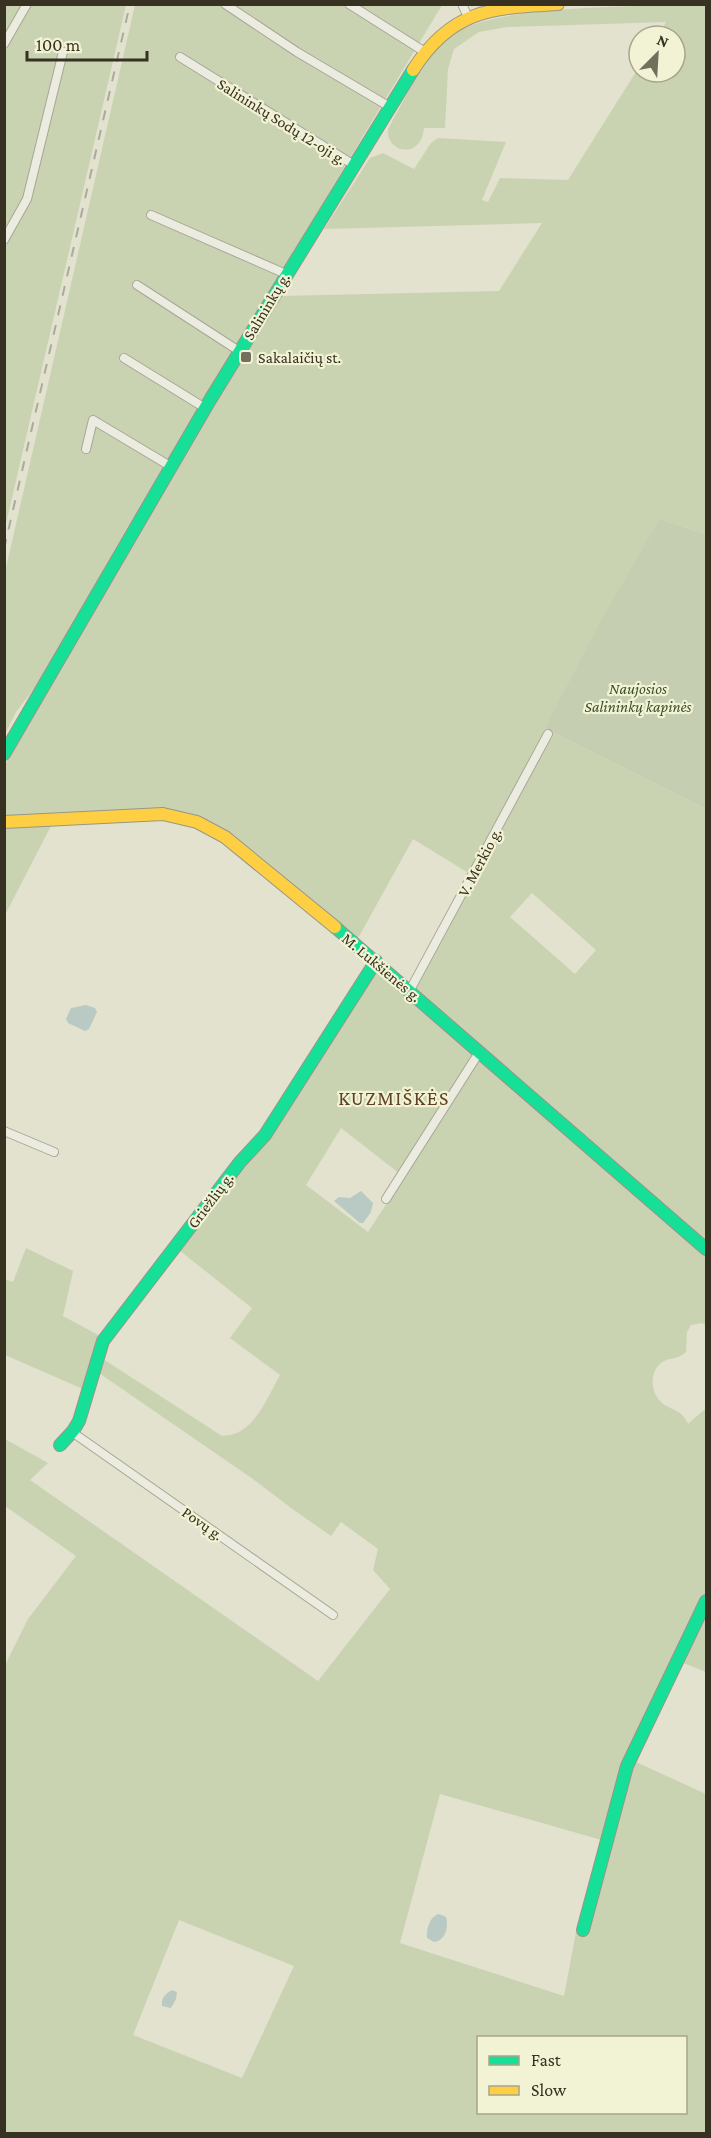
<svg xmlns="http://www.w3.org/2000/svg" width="711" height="2138" font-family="'Crimson Pro',serif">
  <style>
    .green { fill: #c9d3b2; fill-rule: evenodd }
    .cemetery { fill: #c5ceb1 }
    .water { fill: #b9c9c3 }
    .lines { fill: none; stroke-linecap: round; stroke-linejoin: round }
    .street-casing { stroke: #a7a697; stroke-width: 10 }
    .fast-casing { stroke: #979687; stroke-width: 14 }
    .slow-casing { stroke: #979687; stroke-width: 14 }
    .street { stroke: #ebebdf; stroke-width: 8 }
    .fast { stroke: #16e098; stroke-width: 12 }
    .slow { stroke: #ffcf43; stroke-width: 12 }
    .rail { stroke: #abaa9f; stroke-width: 2; stroke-dasharray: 10 10; stroke-linecap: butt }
    .poi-dot { fill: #726f5d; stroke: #f2f2d5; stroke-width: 2 }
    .labels { text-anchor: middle; stroke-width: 4.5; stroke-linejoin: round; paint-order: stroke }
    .street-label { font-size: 16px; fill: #363120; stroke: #f2f2d5 }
    .poi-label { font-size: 16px; fill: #363120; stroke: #f2f2d5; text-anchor: start }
    .park-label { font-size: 16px; font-style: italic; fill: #3a5028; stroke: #f2f2d5 }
    .quarter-label { font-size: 20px; letter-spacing: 1.5px; fill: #5e4223; stroke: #f2f2d5 }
  </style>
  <rect width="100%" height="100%" fill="#e2e2ce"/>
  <g class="green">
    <path d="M4 5H126L5 528H4Z"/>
    <path d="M135 5H442L119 542 40 681 16 712 5 734V572Z"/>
    <path d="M669 5H706V534L660 519 545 728 706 809V1244L415 990 475 877 413 839 357 940 201 819 5 817 4 767 25 727 221 392 282 296 499 291 542 223 324 229 370 158 383 153 414 169 431 143 438 138 506 142 482 200 488 202 500 178 568 180 639 67V72H675V36H658L666 22 507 27 479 32 454 49 448 69 445 128H424C421 161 385 152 388 129 405 99 420 64 445 40 479 6 618 7 669 5ZM532 893 596 950 575 974 510 917Z"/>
    <path d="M52 824 5 915V826Z"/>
    <path d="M377 969 706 1254V1325L702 1323 691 1325 687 1332 686 1352C676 1361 671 1356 661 1363 650 1372 650 1390 660 1401 670 1411 681 1408 688 1424L706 1408V1672L681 1662 655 1714 636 1762 706 1794V2133H5V1665L28 1619 76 1556 5 1506V1439L48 1463 30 1480 318 1681 390 1589 373 1570 378 1549 341 1522 331 1536 291 1508 253 1479 96 1371 100 1357 222 1436C254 1436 266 1399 280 1375L230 1338 252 1308 179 1250ZM341 1128 404 1177 368 1232 306 1185ZM440 1794 605 1841 581 1932H576L564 1996 400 1943ZM179 1920 294 1966 242 2078 133 2035ZM478 2038H686V2112H478Z"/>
    <path d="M26 1248 73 1271 63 1316 102 1337 83 1389 5 1355V1279L13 1282Z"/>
  </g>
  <path class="cemetery" d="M660 519 706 534V809L545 728 603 617Z"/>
  <g class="water">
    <path d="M86 1005 95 1008 97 1012 89 1029 85 1031 68 1023 66 1019 71 1008Z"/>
    <path d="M361 1191 373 1203 371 1212 363 1223H360L334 1201 339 1197 350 1198Z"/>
    <path d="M439 1914 446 1917C449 1927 445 1941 434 1942L427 1938C426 1929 430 1916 439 1914Z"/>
    <path d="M172 1990 177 1992 176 1999 171 2008 162 2006C161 1998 165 1994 172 1990Z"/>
  </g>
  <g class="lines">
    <g class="street-casing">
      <g id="street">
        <path d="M225 4 297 52 390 107"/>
        <path d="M349 4 425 52"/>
        <path d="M462 4 468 17"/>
        <path d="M4 44 27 4"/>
        <path d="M180 57 354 165"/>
        <path d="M151 215 286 274"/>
        <path d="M4 240 27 199 63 52"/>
        <path d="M137 285 239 351"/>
        <path d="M124 358 205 408"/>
        <path d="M86 449 93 420 170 466"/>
        <path d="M410 990 548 734"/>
        <path d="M4 1131 54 1152"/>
        <path d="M386 1199 480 1051"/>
        <path d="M72 1432 333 1615"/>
      </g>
    </g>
    <g class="fast-casing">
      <g id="fast">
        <path d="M4 754 210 400 413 70"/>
        <path d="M335 927 706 1249"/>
        <path d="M60 1445 73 1431 79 1421 103 1341 240 1162 265 1135 376 961"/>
        <path d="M583 1930 627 1766 706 1601"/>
      </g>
    </g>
    <g class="slow-casing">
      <g id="slow">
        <path d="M413 70C452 9 492 8 558 4"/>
        <path d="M4 822 163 814 197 822 225 837 335 927"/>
      </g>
    </g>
    <use href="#street" class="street"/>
    <use href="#fast" class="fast"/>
    <use href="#slow" class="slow"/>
    <path class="rail" d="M4 549 130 4"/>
  </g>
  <rect class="poi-dot" x="240" y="351" width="12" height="12" rx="3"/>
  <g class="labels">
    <g class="street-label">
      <text transform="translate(282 121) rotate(32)" y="6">Salininkų Sodų 12-oji g.</text>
      <text transform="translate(266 306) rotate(-59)" y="6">Salininkų g.</text>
      <text transform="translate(479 862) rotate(-62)" y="6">V. Merkio g.</text>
      <text transform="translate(382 967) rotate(40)" y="6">M. Lukšienės g.</text>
      <text transform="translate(210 1200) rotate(-53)" y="6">Griežlių g.</text>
      <text transform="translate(203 1523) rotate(35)" y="6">Povų g.</text>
    </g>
    <g class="poi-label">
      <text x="258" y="363">Sakalaičių st.</text>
    </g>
    <g class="park-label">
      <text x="638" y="694">Naujosios<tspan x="638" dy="18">Salininkų kapinės</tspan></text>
    </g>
    <g class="quarter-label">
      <text x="394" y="1105">KUZMIŠKĖS</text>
    </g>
  </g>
  <rect width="711" height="2138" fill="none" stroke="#363120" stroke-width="12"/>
  <rect x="477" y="2036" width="210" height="78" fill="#f2f2d5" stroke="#a7a58d" stroke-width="1.5"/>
  <rect x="489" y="2056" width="30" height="9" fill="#16e098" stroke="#a7a58d" stroke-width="1.5"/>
  <text x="531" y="2066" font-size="18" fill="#363120">Fast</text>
  <rect x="489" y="2086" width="30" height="9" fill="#ffcf43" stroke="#a7a58d" stroke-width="1.5"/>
  <text x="531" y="2096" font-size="18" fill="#363120">Slow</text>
  <g transform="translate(657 54) rotate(24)"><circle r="28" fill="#f2f2d5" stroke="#a7a58d" stroke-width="1.5"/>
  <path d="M0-4.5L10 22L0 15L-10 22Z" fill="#726f5d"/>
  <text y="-9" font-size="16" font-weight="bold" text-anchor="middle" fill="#363120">N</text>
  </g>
  <path d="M27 51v9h120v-9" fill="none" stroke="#363120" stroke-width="3"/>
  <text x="36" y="51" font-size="18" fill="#363120" stroke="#f2f2d5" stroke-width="4.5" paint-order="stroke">100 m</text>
</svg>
